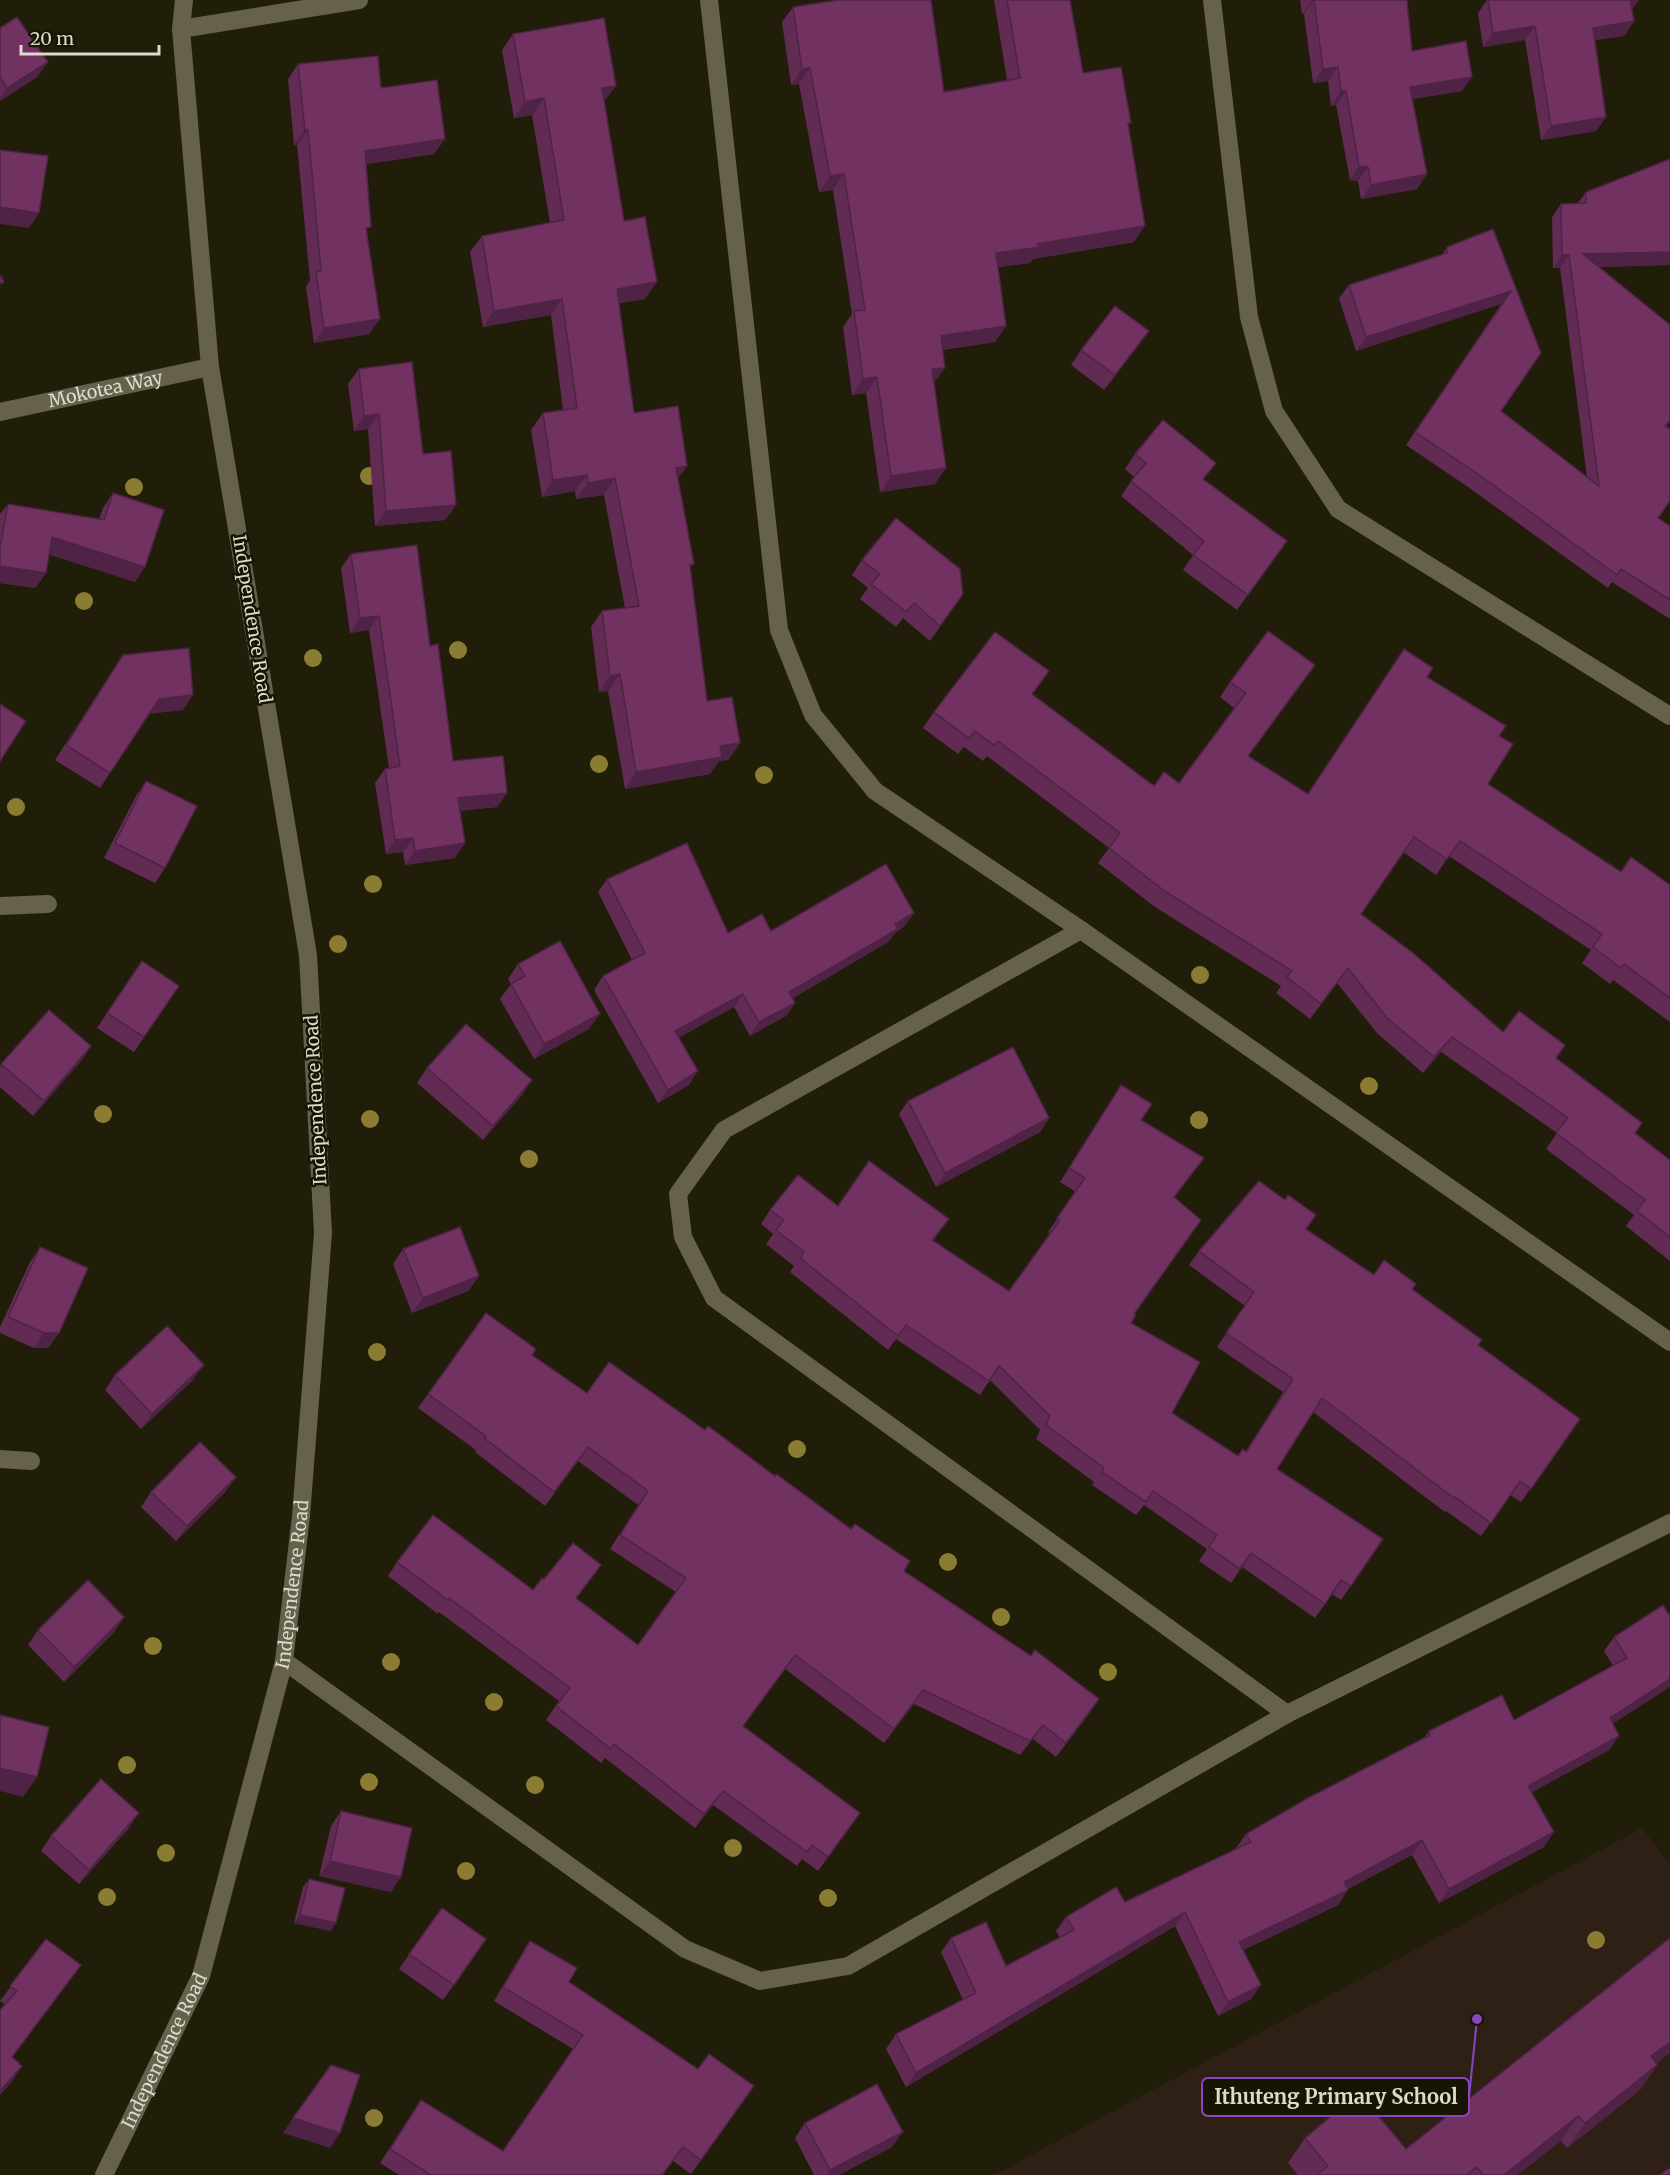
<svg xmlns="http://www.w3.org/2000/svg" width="1670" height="2175" font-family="Merriweather,serif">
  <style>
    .education { fill: #2e2015 }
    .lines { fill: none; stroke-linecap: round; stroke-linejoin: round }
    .minor { stroke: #65614b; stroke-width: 18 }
    .tree { fill: #8a7d33 }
    .wall { fill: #612b54 }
    .shaded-wall { fill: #4f2345 }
    .building { fill: #713262; stroke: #4f2345; stroke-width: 1.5 }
    .labels { text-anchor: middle; stroke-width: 5; stroke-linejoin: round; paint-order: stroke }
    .street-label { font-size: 18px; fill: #dcdace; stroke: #171402 }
    .leader { fill: none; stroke: #8a46c1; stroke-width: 2 }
    .callout-dot { fill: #8a46c1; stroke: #171402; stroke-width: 2 }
    .callout { fill: #171402; stroke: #8a46c1; stroke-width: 2 }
    .callout-label { font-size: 20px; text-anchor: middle; font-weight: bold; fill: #dcdace }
  </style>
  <rect width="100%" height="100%" fill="#201d09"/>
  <path class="education" d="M1642 1828 1670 1864V2175H994Z"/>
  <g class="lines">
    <g class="minor">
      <path d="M709 0 779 630 813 715 875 791 1081 930 1670 1342"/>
      <path d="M1212 0 1249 317 1274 411 1338 509 1670 716"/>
      <path d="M181 29 359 0"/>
      <path id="s1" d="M0 412 210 367"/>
      <path d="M0 906 48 904"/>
      <path d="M1081 930 724 1130 678 1194 683 1237 714 1298 1287 1714"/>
      <path d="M0 1459 31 1461"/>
      <path d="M284 1661 685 1949 760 1981 848 1966 1287 1714 1670 1523"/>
      <path id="s2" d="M104 2175 201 1976 284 1661 301 1516 323 1233 308 955 210 367 181 29 184 0"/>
    </g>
  </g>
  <g class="tree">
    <circle cx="369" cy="476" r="9"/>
    <circle cx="134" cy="487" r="9"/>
    <circle cx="84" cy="601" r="9"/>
    <circle cx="458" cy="650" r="9"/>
    <circle cx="313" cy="658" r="9"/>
    <circle cx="599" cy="764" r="9"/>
    <circle cx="764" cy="775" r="9"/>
    <circle cx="16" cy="807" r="9"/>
    <circle cx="373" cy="884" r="9"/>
    <circle cx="338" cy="944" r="9"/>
    <circle cx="1200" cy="975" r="9"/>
    <circle cx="1369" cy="1086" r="9"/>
    <circle cx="103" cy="1114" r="9"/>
    <circle cx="370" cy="1119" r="9"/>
    <circle cx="1199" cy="1120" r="9"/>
    <circle cx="529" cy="1159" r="9"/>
    <circle cx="377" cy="1352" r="9"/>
    <circle cx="797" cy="1449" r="9"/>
    <circle cx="948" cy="1562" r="9"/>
    <circle cx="1001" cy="1617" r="9"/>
    <circle cx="153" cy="1646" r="9"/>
    <circle cx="391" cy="1662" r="9"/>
    <circle cx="1108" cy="1672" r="9"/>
    <circle cx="494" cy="1702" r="9"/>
    <circle cx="127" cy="1765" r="9"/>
    <circle cx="369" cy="1782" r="9"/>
    <circle cx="535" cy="1785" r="9"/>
    <circle cx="733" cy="1848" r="9"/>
    <circle cx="166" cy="1853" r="9"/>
    <circle cx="466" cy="1871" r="9"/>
    <circle cx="107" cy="1897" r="9"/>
    <circle cx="828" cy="1898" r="9"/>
    <circle cx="1596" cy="1940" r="9"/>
    <circle cx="374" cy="2118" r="9"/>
  </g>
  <g class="wall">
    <path d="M994 0H1070L1083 73 1128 127 1134 242 1033 259 1030 263 998 267 1006 326 995 342 943 350 934 383 935 484 880 492 866 393 852 395 843 327 852 314 833 190 819 192 799 84 791 85 782 22 793 7 944 92 1007 80Z"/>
    <path d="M1300 0H1407L1412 51 1462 91 1413 99 1417 189 1361 199 1358 181 1350 180 1336 105 1331 106 1328 81 1313 83 1304 14H1302Z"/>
    <path d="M1487 0H1639L1632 9 1634 21 1624 36 1595 40 1606 117 1596 131 1541 140 1525 40 1483 47 1478 13Z"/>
    <path d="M0 28 37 77 0 101Z"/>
    <path d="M513 34 605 102 624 221 645 299 619 303 634 413 678 479 707 701 740 743 728 760 719 761 710 774 625 789 608 691 599 692 591 627 602 611 625 608 604 495 576 499 575 491 542 497 531 430 543 413 563 410 551 315 483 327 470 252 482 236 550 223 532 115 514 118 502 50Z"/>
    <path d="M298 64 381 88 434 154 366 164 369 334 314 343 306 287 310 280 297 145H294L288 79Z"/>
    <path d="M1586 192 1670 265 1598 267 1670 325V422L1666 427 1658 518 1670 526V619L1612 582 1608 588 1468 487 1406 445 1501 304 1356 351 1339 298 1349 285 1442 255 1447 247 1493 229 1541 353 1501 411 1587 477 1560 268H1553L1552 217 1561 204 1578 203Z"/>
    <path d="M1138 346 1104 390 1071 365 1081 350Z"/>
    <path d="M359 369 423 454 456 505 445 520 375 526 368 429 354 431 348 384Z"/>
    <path d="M1135 454 1204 480 1287 541 1237 610 1183 570 1193 555 1121 496 1134 477 1125 469Z"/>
    <path d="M113 493 135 582 49 554 46 573 35 588 0 583V514L8 504 99 519 103 508Z"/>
    <path d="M351 554 430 646 453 761 507 793 497 807 460 811 455 858 405 865 403 852 386 854 375 783 385 769 389 768 369 630 350 633 341 568Z"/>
    <path d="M862 560 963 594 930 641 903 618 896 627 860 599 868 588 852 575Z"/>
    <path d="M1404 649 1427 677 1499 736 1488 784 1621 872 1670 885V1022L1613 980 1610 984 1582 963 1591 950 1449 856 1436 875 1403 852 1361 914 1503 1032 1556 1058 1642 1123 1635 1133 1670 1160V1261L1626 1226 1634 1215 1546 1149 1557 1133 1441 1052 1423 1073 1377 1033 1337 983 1310 1019 1276 993 1281 986 1155 907 1098 863 1109 848 987 756 983 761 964 747 958 754 923 728 934 712 1032 694 1154 786 1179 783 1234 708 1220 697 1230 682 1315 665 1248 756 1308 794Z"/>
    <path d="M123 655 183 710 150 713 100 788 55 760Z"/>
    <path d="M146 781 165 868 155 883 104 858 136 796Z"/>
    <path d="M607 879 728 933 904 927 896 932 888 942 793 998 795 1003 786 1016 750 1036 734 1007 679 1037 689 1085 658 1103 594 990 603 976 632 960 598 892Z"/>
    <path d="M142 961 179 986 134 1052 97 1028Z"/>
    <path d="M518 964 589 1029 534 1059 500 999 511 984 508 979Z"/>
    <path d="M49 1010 91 1046 81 1061 33 1116 0 1087V1067Z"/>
    <path d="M427 1068 522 1095 483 1140 417 1083Z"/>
    <path d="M1121 1085 1141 1120 1204 1158 1174 1198 1131 1323 1172 1413 1238 1456 1246 1451 1283 1392 1217 1347 1245 1306 1189 1265 1199 1251 1306 1229 1374 1275 1384 1260 1412 1289 1478 1345 1580 1419 1521 1502 1510 1495 1481 1536 1446 1511 1445 1512 1313 1412 1277 1469 1383 1539 1341 1600 1332 1594 1315 1618 1242 1567 1231 1583 1199 1561 1207 1549 1144 1505 1136 1515 1092 1485 1094 1482 1036 1439 1040 1430 990 1380 980 1395 896 1339 888 1350 790 1272 794 1266 766 1244 773 1234 761 1224 770 1210 838 1206 939 1233 933 1241 1009 1291 1050 1234 1048 1232 1076 1192 1060 1182Z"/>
    <path d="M908 1101 1049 1118 1040 1132 936 1187 899 1114Z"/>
    <path d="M40 1247 59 1333 48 1348H34L0 1333V1327L30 1262Z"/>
    <path d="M403 1249 479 1276 468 1291 412 1313 393 1264Z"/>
    <path d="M486 1313 532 1355 587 1393 705 1430 904 1571 1090 1713 1056 1757 1033 1739 1020 1755 914 1704 884 1743 785 1669 743 1726 860 1813 818 1871 802 1859 797 1866 713 1805 695 1828 605 1758 601 1763 546 1720 559 1701 439 1612 438 1614 388 1576 397 1562 533 1590 544 1579H591L576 1598 638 1645 676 1592 610 1549 638 1505 578 1461 545 1506 475 1452 476 1450 418 1408Z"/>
    <path d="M115 1375 193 1380 141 1429 105 1390Z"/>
    <path d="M236 1477 225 1492 176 1541 141 1507 151 1492Z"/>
    <path d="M1663 1605 1613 1724 1609 1750 1532 1792 1544 1847 1439 1903 1412 1855 1348 1889 1338 1905 1243 1950 1251 1999 1218 2016 1175 1926 906 2087 886 2049 896 2034 963 2000 941 1952 951 1938 1006 1966 1060 1938 1056 1931 1066 1917 1125 1902 1237 1849 1236 1848 1246 1834 1424 1738 1429 1731 1514 1720 1613 1666 1604 1651 1614 1637Z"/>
    <path d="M124 1617 114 1632 64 1682 28 1645 38 1630Z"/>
    <path d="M341 1811 391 1892 319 1876 331 1826Z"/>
    <path d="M129 1828 79 1884 41 1851 51 1836Z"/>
    <path d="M309 1879 331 1931 294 1923 303 1887Z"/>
    <path d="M442 1908 486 1939 443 2000 399 1969Z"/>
    <path d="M46 1939 13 2058 22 2066 12 2081 0 2095V2010L5 2004 0 2001Z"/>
    <path d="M530 1941 569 1982 698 2069 754 2086 691 2174 673 2161 663 2175H399L380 2163 421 2100 503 2151 573 2049 494 2001 521 1955Z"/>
    <path d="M1657 2065 1640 2090 1567 2148 1561 2141 1517 2175H1298L1288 2163 1305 2138 1406 2149 1657 2064Z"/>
    <path d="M805 2123 892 2147 839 2175H814L795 2138Z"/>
  </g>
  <g class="shaded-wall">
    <path d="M1312 0H1314L1304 14H1302Z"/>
    <path d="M1628 0H1639L1632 9Z"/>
    <path d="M1634 21 1624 36 1583 42 1593 28Z"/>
    <path d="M1535 26 1525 40 1483 47 1493 33Z"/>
    <path d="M48 62 37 77 0 101V99L7 88Z"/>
    <path d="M1338 67 1328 81 1313 83 1323 69Z"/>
    <path d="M810 68 799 84 791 85 802 69Z"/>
    <path d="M1472 77 1462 91 1400 101 1410 87Z"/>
    <path d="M616 86 604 102 602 88Z"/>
    <path d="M1341 91H1346L1336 105 1331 106Z"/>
    <path d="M544 98 532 115 514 118 525 102Z"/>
    <path d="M1606 117 1596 131 1541 140 1551 126Z"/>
    <path d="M305 130H308L297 145H294Z"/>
    <path d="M445 139 434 154 354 166 365 151Z"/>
    <path d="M1359 166 1368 167 1358 181 1350 180Z"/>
    <path d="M844 174 833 190 819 192 830 176Z"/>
    <path d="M1427 174 1417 189 1361 199 1371 185Z"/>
    <path d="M0 207 39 213 29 228 0 224Z"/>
    <path d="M1145 226 1134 242 1033 259 1030 263 985 269 996 253 1037 244Z"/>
    <path d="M1670 252V265L1573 268 1583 254Z"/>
    <path d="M1562 255H1569L1560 268H1553Z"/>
    <path d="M657 282 645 299 605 306 617 289Z"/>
    <path d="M1511 291 1501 304 1356 351 1366 337Z"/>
    <path d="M562 299 551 315 483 327 494 311Z"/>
    <path d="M380 319 369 334 314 343 324 328Z"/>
    <path d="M1006 326 995 342 930 351 941 336Z"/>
    <path d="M1149 331 1138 346 1104 390 1115 375Z"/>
    <path d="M945 368 934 383 932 369Z"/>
    <path d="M877 377 866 393 852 395 863 379Z"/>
    <path d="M379 414 368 429 354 431 364 416Z"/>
    <path d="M687 466 675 483 676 468Z"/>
    <path d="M946 468 935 484 880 492 891 476Z"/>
    <path d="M587 475 575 491 542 497 553 480Z"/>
    <path d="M615 478 604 495 576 499 588 483Z"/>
    <path d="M456 505 445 520 375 526 386 511Z"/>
    <path d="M52 537 145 567 135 582 41 552Z"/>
    <path d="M0 566 46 573 35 588 0 583Z"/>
    <path d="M379 616 369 630 350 633 360 618Z"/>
    <path d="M620 674 608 691 599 692 610 676Z"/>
    <path d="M193 695 183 710 149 714 159 699Z"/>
    <path d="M740 743 728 760 719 761 710 774 625 789 636 772 720 746Z"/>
    <path d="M507 793 497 807 448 812 458 798Z"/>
    <path d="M413 838 403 852 386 854 395 840Z"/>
    <path d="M465 843 455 858 405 865 415 851Z"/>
    <path d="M914 913 904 927 896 932 888 942 780 1006 789 992 895 924Z"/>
    <path d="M743 994 734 1007 666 1045 675 1031Z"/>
    <path d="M795 1003 786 1016 750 1036 759 1022Z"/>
    <path d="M600 1014 589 1029 534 1059 544 1044Z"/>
    <path d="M1452 1037 1441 1052 1423 1073 1434 1057Z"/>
    <path d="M91 1046 81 1061 33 1116 44 1101Z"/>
    <path d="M698 1071 689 1085 658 1103 668 1090Z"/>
    <path d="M532 1080 522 1095 483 1140 493 1126Z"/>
    <path d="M1049 1118 1040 1132 936 1187 945 1173Z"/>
    <path d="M479 1276 468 1291 412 1313 423 1298Z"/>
    <path d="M44 1333H59L48 1348H34Z"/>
    <path d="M204 1365 193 1380 141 1429 152 1414Z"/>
    <path d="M236 1477 225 1492 176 1541 187 1526Z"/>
    <path d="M124 1617 114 1632 64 1682 74 1667Z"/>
    <path d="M1670 1679V1687L1600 1732 1610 1718Z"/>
    <path d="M1099 1699 1090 1713 1056 1757 1066 1743Z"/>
    <path d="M1043 1725 1033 1739 1020 1755 1030 1741Z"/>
    <path d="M1619 1736 1609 1750 1518 1800 1528 1786Z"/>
    <path d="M0 1768 37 1777 23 1797 0 1791Z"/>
    <path d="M723 1791 713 1805 695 1828 704 1814Z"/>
    <path d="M139 1813 129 1828 79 1884 89 1870Z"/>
    <path d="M1554 1832 1544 1847 1439 1903 1449 1889Z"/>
    <path d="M1422 1840 1412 1855 1334 1896 1344 1882Z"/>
    <path d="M330 1861 401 1877 391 1892 319 1876Z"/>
    <path d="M1348 1890 1338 1905 1229 1957 1239 1942Z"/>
    <path d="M1185 1912 1175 1926 906 2087 916 2073Z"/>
    <path d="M300 1915 336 1923 331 1931 294 1923Z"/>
    <path d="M1261 1985 1251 1999 1218 2016 1228 2002Z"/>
    <path d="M1670 2042V2053L1634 2081 1651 2056Z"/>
    <path d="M1657 2065 1640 2090 1567 2148 1585 2123Z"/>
    <path d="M22 2066 12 2081 0 2095V2091Z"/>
    <path d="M1578 2116 1561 2141 1517 2175H1504Z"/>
    <path d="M293 2118 340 2133 330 2148 283 2133Z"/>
    <path d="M903 2132 892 2147 839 2175H827L830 2170Z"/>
  </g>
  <g class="building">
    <path d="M838 0H931L944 92 1020 78 1007 0H1070L1083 73 1121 67 1131 123H1128L1145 226 1037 244 1041 247 996 253 1006 326 941 336 945 368 932 369 946 468 891 476 877 377 863 379 854 311 865 310 844 174 830 176 810 68 802 69 793 7Z"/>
    <path d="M1312 0H1407L1412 51 1466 41 1472 77 1410 87 1427 174 1371 185 1368 167 1359 166 1346 91H1341L1338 67 1323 69 1314 0Z"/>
    <path d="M1488 0H1630L1634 21 1593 28 1606 117 1551 126 1535 26 1493 33Z"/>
    <path d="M17 17 48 62 7 88 0 77V28Z"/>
    <path d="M604 18 616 86 602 88 624 221 645 217 657 282 617 289 634 413 678 406 687 466 676 468 694 564 690 565 707 701 732 697 740 743 720 746 722 757 636 772 620 674 610 676 602 611 639 606 615 478 588 483 587 475 553 480 543 413 577 408 562 299 494 311 482 236 564 220 544 98 525 102 513 34Z"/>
    <path d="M378 56 381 88 437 80 445 139 365 151 371 227 366 228 380 319 324 328 316 272 321 271 308 130H305L298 64Z"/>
    <path d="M0 150 48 156 39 213 0 207Z"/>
    <path d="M1670 159V252L1583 254 1670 325V420L1665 426 1670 429V501L1658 518 1670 526V600L1621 569 1617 575 1478 474 1415 432 1511 291 1366 337 1349 285 1447 253V247L1493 229 1541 353 1501 411 1599 486 1569 255H1562L1561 204 1586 203V192Z"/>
    <path d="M0 275 4 282 0 284Z"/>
    <path d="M1115 306 1149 331 1115 375 1081 350Z"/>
    <path d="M412 362 423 454 451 451 456 505 386 511 379 414 364 416 359 369Z"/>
    <path d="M1163 420 1216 463 1203 479 1287 541 1248 595 1193 555 1204 541 1131 481 1146 463 1135 454Z"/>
    <path d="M113 493 164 510 145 567 52 537 46 573 0 566V548L8 504 104 520Z"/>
    <path d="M896 518 960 569 963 594 940 626 914 603 906 612 871 584 880 574 862 560Z"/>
    <path d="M417 545 430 646 438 644 453 761 503 756 507 793 458 798 465 843 415 851 413 838 395 840 385 769 400 766 379 616 360 618 351 554Z"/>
    <path d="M1268 631 1315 665 1248 756 1308 794 1404 649 1433 668 1427 677 1506 726 1499 736 1513 744 1488 784 1621 872 1631 857 1670 885V998L1624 964 1621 968 1593 947 1602 934 1460 841 1447 859 1414 837 1361 914 1413 953 1503 1032 1519 1011 1565 1045 1556 1058 1642 1123 1635 1133 1670 1160V1237L1637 1211 1645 1200 1556 1133 1568 1118 1452 1037 1434 1057 1387 1018 1348 968 1321 1004 1287 977 1292 971 1166 892 1109 848 1120 833 998 741 994 745 975 731 969 738 934 712 995 632 1049 671 1032 694 1154 786 1164 772 1179 783 1246 693 1230 682Z"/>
    <path d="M189 648 193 695 159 699 110 773 66 745 123 655Z"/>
    <path d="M0 704 26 721 0 761Z"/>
    <path d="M146 781 197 806 165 868 115 843Z"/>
    <path d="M687 843 728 933 762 914 771 931 886 864 914 913 895 924 898 929 789 992 795 1003 759 1022 743 994 675 1031 698 1071 668 1090 603 976 645 953 607 879Z"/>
    <path d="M560 941 600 1014 544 1044 511 984 525 976 518 964Z"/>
    <path d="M142 961 179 986 144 1037 107 1013Z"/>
    <path d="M49 1010 91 1046 44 1101 1 1064Z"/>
    <path d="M466 1024 532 1080 493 1126 427 1068Z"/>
    <path d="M1013 1047 1049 1118 945 1173 908 1101Z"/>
    <path d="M1121 1085 1152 1104 1141 1120 1204 1158 1174 1197 1201 1220 1134 1314 1136 1315 1131 1323 1200 1362 1172 1413 1238 1456 1243 1449 1246 1452 1293 1379 1226 1333 1254 1292 1199 1251 1259 1181 1285 1200 1288 1195 1316 1215 1306 1229 1374 1275 1384 1260 1416 1284 1412 1289 1482 1340 1478 1345 1580 1419 1531 1489 1520 1481 1491 1523 1455 1497 1454 1498 1322 1398 1277 1469 1383 1539 1351 1586 1341 1580 1325 1604 1251 1553 1240 1569 1209 1547 1217 1535 1153 1491 1146 1502 1102 1472 1104 1468 1046 1425 1050 1416 999 1366 989 1381 906 1325 898 1336 800 1258 804 1252 776 1230 784 1220 770 1210 798 1175 838 1206 869 1161 949 1219 932 1240 1009 1291 1060 1220 1057 1218 1085 1178 1069 1168Z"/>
    <path d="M460 1227 479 1276 423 1298 403 1249Z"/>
    <path d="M40 1247 88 1268 59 1333H44L8 1317Z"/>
    <path d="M486 1313 536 1349 532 1355 587 1393 609 1362 705 1430 708 1426 775 1476 776 1474 851 1529 855 1524 910 1561 904 1571 1031 1656 1035 1650 1099 1699 1066 1743 1043 1725 1030 1741 923 1690 894 1729 795 1655 743 1726 860 1813 828 1857 812 1845 807 1852 723 1791 704 1814 614 1744 611 1749 556 1706 570 1688 449 1598 448 1600 397 1562 433 1515 533 1590 542 1578 544 1579 573 1543 601 1565 576 1598 638 1645 686 1578 620 1535 648 1491 588 1447 554 1492 484 1438 486 1436 428 1394Z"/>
    <path d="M167 1326 204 1365 152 1414 115 1375Z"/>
    <path d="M200 1442 236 1477 187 1526 151 1492Z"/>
    <path d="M88 1580 124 1617 74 1667 38 1630Z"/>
    <path d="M1663 1605 1670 1616V1679L1610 1718 1619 1736 1528 1786 1554 1832 1449 1889 1422 1840 1344 1882 1348 1890 1239 1942 1261 1985 1228 2002 1185 1912 916 2073 896 2034 976 1993 951 1938 986 1922 1006 1966 1074 1930 1066 1917 1116 1887 1125 1902 1251 1842 1246 1834 1308 1798 1430 1735 1429 1731 1502 1695 1514 1720 1627 1658 1614 1637Z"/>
    <path d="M0 1715 49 1727 37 1777 0 1768Z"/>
    <path d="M101 1779 139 1813 89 1870 51 1836Z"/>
    <path d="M341 1811 412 1828 401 1877 330 1861Z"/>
    <path d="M309 1879 345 1888 336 1923 300 1915Z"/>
    <path d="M442 1908 486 1939 454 1985 409 1954Z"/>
    <path d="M1670 1938V2042L1651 2056 1657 2065 1585 2123 1578 2116 1504 2175H1483L1477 2167 1467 2175H1317L1328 2166 1305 2138 1359 2093 1406 2149Z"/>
    <path d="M46 1939 81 1965 12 2057 22 2066 0 2091V2010L17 1991 10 1986Z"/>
    <path d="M530 1941 577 1968 569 1982 698 2069 709 2054 754 2086 701 2160 683 2147 662 2175H431L390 2149 421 2100 503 2151 583 2035 503 1987Z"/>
    <path d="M331 2065 360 2075 340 2133 293 2118Z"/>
    <path d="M877 2084 903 2132 830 2170 805 2123Z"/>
    <path d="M1670 2167V2175H1660Z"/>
  </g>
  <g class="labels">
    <g class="street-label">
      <text dy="6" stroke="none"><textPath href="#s1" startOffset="108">Mokotea Way</textPath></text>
      <text transform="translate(252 619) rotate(81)" y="6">Independence Road</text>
      <text transform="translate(316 1100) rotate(-93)" y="6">Independence Road</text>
      <text dy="6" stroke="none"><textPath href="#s2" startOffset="624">Independence Road</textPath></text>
      <text dy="6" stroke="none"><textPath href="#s2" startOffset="138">Independence Road</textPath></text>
    </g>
  </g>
  <path class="leader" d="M1477 2019L1469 2097"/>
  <circle class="callout-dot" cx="1477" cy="2019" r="6"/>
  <rect class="callout" x="1202" y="2078" width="267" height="38" rx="6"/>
  <g class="callout-label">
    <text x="1336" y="2104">Ithuteng Primary School</text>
  </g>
  <path d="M21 45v9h138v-9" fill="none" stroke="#dcdace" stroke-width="3"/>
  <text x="30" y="45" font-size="18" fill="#dcdace" stroke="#171402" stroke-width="4.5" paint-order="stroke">20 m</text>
</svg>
